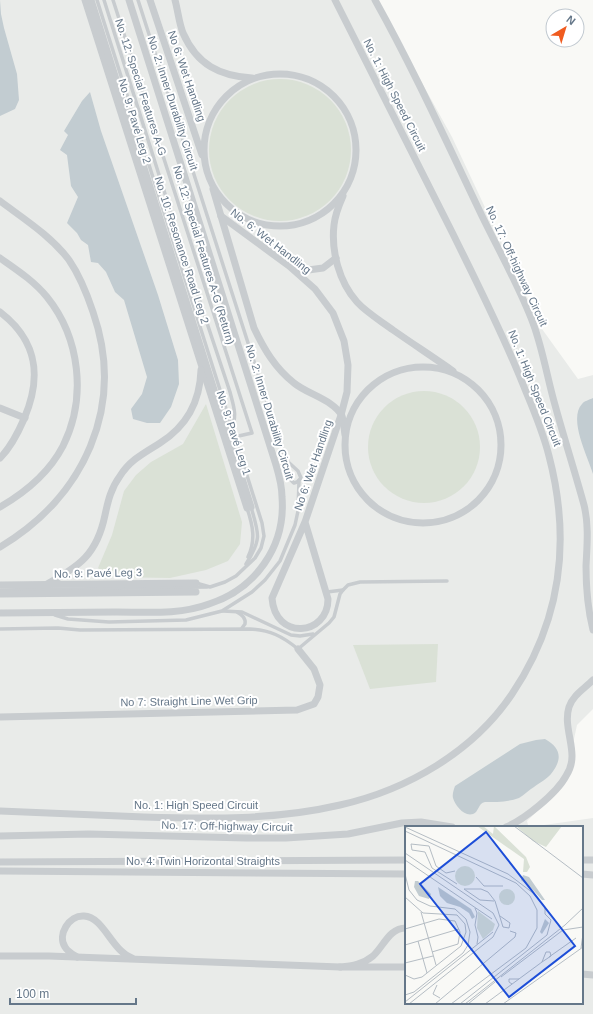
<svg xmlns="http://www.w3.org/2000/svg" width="593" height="1014" font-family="Arial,sans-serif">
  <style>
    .built { fill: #e9ebe9; fill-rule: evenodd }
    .green { fill: #dae1d6 }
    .water { fill: #c2ccd1 }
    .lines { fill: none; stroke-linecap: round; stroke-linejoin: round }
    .service { stroke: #c8cccf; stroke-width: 3.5 }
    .minor { stroke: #c8cccf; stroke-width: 7 }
    .labels { text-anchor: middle; stroke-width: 4; stroke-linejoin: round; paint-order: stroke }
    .street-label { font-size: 11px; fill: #657789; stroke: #fff }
    .inset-road { fill: none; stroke: #b5bdc4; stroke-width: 1 }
    .view { fill: #1d4ed8; fill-opacity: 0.15; stroke: #1d4ed8; stroke-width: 2 }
    .inset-edge { fill: none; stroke: #657789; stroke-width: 2 }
  </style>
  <rect width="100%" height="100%" fill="#f9f9f6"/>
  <path class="built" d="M0 0H376L452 137 542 329 578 379 593 375V709L577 725 574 739 571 770 549 800 527 821 528 825 537 826 593 818V1014H0ZM406 827H582V1003H406Z"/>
  <g class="green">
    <circle cx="280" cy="150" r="71"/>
    <circle cx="424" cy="447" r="56"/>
    <path d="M206 404 242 522 240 544 228 561 206 570 170 578 109 577 98 568 112 535 124 491 136 475 151 462 183 444Z"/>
    <path d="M438 644 436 682 370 689 353 645Z"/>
  </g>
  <g class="water">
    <path d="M0 0 1 14 4 28 17 74 19 100 15 109 0 116Z"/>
    <path d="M90 92 101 131 158 295 178 360 179 384 171 407 160 423H147L133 419 131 409 142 394 147 377 124 300 115 292 106 272 98 263 91 262 88 245 81 240 77 233 67 223 78 197 71 186 67 155 60 150 68 135 64 131 82 101Z"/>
    <path d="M593 398V474C588 457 568 419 582 404 584 401 589 400 593 398Z"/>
    <path d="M545 739C561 748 563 759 551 774 547 779 539 783 534 787 529 790 524 795 519 798 508 802 496 802 485 802 478 803 479 812 473 814 464 817 455 805 453 798 452 794 454 789 455 786L520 744 536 740Z"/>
  </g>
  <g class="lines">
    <g class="service">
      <path d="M97 0 262 523 264 536 261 548 255 558 236 576 225 582 210 587 196 583"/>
      <path d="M104 0 183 251 230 392C234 408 237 413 232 430"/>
      <path d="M113 0 252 433 234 437"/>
      <path d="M138 0 284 455C287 464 286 477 294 483L297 482 301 478 298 471 285 459"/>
      <path d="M247 508C253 526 256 540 248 557"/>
      <path d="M246 564C262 539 259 534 251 507"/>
      <path d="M0 590 207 587"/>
      <path d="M327 592 343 590"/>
      <path d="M223 611 242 612 291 635 300 636 313 634"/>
      <path d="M237 612C242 615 246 618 245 624L242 628"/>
      <path d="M55 615 68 619 109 622 186 620 222 611 252 592 265 580 280 561 295 525 298 511 299 481"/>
      <path d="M0 629 58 628 80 630 250 629C270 630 282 636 298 649L329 623 334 617 340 594 343 590 348 585 360 582 447 581"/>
    </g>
    <g class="minor">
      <path d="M85 0 247 508"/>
      <path d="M91 0 251 507"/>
      <path d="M150 0 202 155"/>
      <path d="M175 0C178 11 179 23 183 33 197 65 220 76 252 78"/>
      <path d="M375 0C414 70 447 143 482 216 499 251 519 286 533 323 543 350 547 377 555 405 564 438 575 472 584 505 589 525 587 546 586 566 586 587 588 610 593 630"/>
      <circle cx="280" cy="150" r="76"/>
      <path d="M213 189 254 328C264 349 275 368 294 383 307 394 334 400 342 416 344 422 344 429 345 435"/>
      <path d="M343 196C339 205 335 215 334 225 331 251 339 282 357 302 367 313 381 321 393 330 413 344 433 357 453 371"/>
      <path d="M0 201C24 219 51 236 69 260 80 276 87 294 93 312 126 407 84 497 0 547"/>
      <path d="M221 216 289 266 315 289 333 313 344 341 348 365 347 392 341 415 305 522 272 598C275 641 328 636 328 599L305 522"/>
      <path d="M0 258C17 270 34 281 47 297 80 338 87 398 63 446 49 473 26 492 0 507"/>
      <path d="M293 267 301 271 323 268 336 258"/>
      <path d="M0 312C38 341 42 377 24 419 18 433 11 447 0 458"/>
      <circle cx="423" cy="445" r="78"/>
      <path d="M0 408 25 418"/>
      <path d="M47 584C80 566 97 554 105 515 108 501 111 488 120 476 130 460 144 453 160 443 187 426 200 402 201 370"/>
      <path d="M0 585 196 583"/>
      <path d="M0 594 196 592"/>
      <path d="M0 613C39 613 77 612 116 612 146 612 180 615 209 604 255 589 286 547 282 497 282 486 279 475 276 465L129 0"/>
      <path d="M0 717 297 710 314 704 318 697 320 685 314 669 298 649"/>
      <path d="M0 811C48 813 96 815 144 817 209 819 276 820 340 805 407 790 473 752 512 694 561 621 571 540 549 456 543 431 532 406 522 382 502 332 477 283 453 234 414 156 375 78 335 0"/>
      <path d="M506 827C524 820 557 793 566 776 570 770 572 763 572 756 572 740 564 723 569 707 573 695 584 689 593 680"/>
      <path d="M0 836 89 834 246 838H286L348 834 402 823 421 822 452 827"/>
      <path d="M582 860H593"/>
      <path d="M0 862 406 860"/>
      <path d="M0 871 406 874"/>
      <path d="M582 874 593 875"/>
      <path d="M406 928C389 928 384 946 373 956 363 964 353 966 340 967H406"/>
      <path d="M0 956H49L340 967"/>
      <path d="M77 957C72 954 68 952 65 947 57 935 69 915 84 916 104 917 111 950 132 958"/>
      <path d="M582 974 593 975"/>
    </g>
  </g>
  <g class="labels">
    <g class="street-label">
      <text transform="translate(187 76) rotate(71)" y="4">No 6: Wet Handling</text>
      <text transform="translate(141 87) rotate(72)" y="4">No. 12: Special Features A-G</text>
      <text transform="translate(395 95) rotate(63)" y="4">No. 1: High Speed Circuit</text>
      <text transform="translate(173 103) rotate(72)" y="4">No. 2: Inner Durability Circuit</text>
      <text transform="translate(135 121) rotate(73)" y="4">No. 9: Pavé Leg 2</text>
      <text transform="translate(271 241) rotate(38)" y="4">No. 6: Wet Handling</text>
      <text transform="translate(182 250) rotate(72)" y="4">No. 10: Resonance Road Leg 2</text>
      <text transform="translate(204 255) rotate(73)" y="4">No. 12: Special Features A-G (Return)</text>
      <text transform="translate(517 266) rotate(65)" y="4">No. 17: Off-highway Circuit</text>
      <text transform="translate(535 388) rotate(68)" y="4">No. 1: High Speed Circuit</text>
      <text transform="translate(270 412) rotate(73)" y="4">No. 2: Inner Durability Circuit</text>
      <text transform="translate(234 433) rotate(72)" y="4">No. 9: Pavé Leg 1</text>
      <text transform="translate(313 465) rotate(-71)" y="4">No 6: Wet Handling</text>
      <text transform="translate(98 573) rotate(-1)" y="4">No. 9: Pavé Leg 3</text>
      <text transform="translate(189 701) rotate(-1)" y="4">No 7: Straight Line Wet Grip</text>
      <text x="196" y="809">No. 1: High Speed Circuit</text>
      <text transform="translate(227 826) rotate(1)" y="4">No. 17: Off-highway Circuit</text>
      <text x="203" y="865">No. 4: Twin Horizontal Straights</text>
    </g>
  </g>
  <g transform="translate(405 826)">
    <rect width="178" height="178" fill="#f9f9f6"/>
    <path d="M72 0H78L88 8 89 0 121 31 125 41 122 46H118L119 33ZM111 0H157L141 21 128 15ZM50 50a10 10 0 1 1 20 0a10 10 0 1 1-20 0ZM94 71a8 8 0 1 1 16 0a8 8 0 1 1-16 0ZM73 85 90 98 88 104 78 113 72 102Z" fill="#dae1d6"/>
    <path d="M118 49 124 51 140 74H137L129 65 116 54ZM10 55H13L26 68 24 73 14 70 9 61ZM33 61 66 83 70 91 67 93 64 87 55 81 42 77 35 70ZM140 93 144 97 137 108 135 106Z" fill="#c2ccd1"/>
    <path class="inset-road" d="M109 0 178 52M0 1 103 48 128 67 140 81V88L146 94 142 109 55 178M0 5 111 57 125 70 132 84V102L121 122 46 178M0 27 88 87 94 99 88 111 4 178M0 34 87 93M50 45 41 47 31 40 24 20 6 18 7 24 20 26 27 42 52 58M0 48 4 64 12 74 25 80 50 83 61 93 65 106 63 119 58 127 9 166 0 169M71 51 79 60H98M59 63H76L83 66 90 75 98 101 104 102 105 97 95 90M59 63 75 74 89 75M0 71 18 87 52 89 60 98 61 106 56 120 17 151 9 153 0 149M70 82 72 87 70 99 73 111 72 118M16 86 31 139M0 103 34 93 50 95 55 106 53 118 27 126M13 115 22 147M0 119 54 103M176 122 178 108M141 126H145L146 130 137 136ZM144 131 171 112M0 137 28 130M96 151 158 104 178 101M107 158 104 156V153H114M32 159 28 168 35 172M0 176 88 106M30 178 110 111 111 107 105 105M60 178 160 99 178 82M63 178 90 156M80 178 137 136M98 178 178 121"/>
    <path class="view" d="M81 6 170 120 104 171 15 58Z"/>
    <rect width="178" height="178" class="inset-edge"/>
  </g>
  <g transform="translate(565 28) rotate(38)"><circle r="19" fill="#ffffff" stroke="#c1c9d0"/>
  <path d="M0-3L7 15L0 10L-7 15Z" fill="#f05b1f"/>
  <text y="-6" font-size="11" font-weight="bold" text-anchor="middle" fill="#657789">N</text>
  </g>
  <path d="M10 998v6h126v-6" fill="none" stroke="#657789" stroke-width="2"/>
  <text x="16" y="998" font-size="12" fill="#657789" stroke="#ffffff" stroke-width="3" paint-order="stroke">100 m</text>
</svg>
